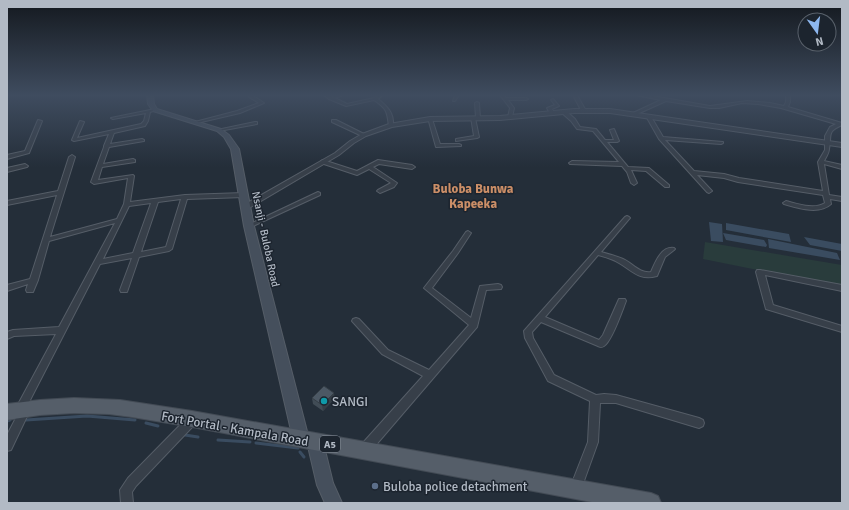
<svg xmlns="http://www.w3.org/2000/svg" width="849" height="510" font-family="Signika,sans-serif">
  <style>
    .green { fill: #293c3c }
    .water { fill: #3a4c60 }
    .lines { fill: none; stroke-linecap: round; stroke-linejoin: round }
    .stream { stroke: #3a4c60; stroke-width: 3 }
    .minor-casing { stroke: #555d67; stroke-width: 2 }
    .tertiary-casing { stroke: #555d67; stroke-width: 2 }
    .secondary-casing { stroke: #555d67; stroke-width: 2 }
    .primary-casing { stroke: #434b55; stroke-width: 2 }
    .minor { fill: #373f49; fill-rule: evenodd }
    .tertiary { fill: #373f49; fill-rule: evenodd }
    .secondary { fill: #454f5c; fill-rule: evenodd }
    .primary { fill: #555e69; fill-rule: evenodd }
    .wall { fill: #414c56 }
    .shaded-wall { fill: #353e46 }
    .building { fill: #4c5864; stroke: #353e46 }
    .culture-dot { fill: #0f9aa8; stroke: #1c242e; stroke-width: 1.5 }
    .service-dot { fill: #5c6f8a; stroke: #1c242e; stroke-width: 1.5 }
    .labels { text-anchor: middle; stroke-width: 3; stroke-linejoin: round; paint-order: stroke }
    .shield { fill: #1c242e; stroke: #858d98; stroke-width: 1 }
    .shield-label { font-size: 10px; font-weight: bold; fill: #b2bac5 }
    .street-label { font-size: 11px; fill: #b2bac5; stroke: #1c242e }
    .quarter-label { font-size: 13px; font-weight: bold; fill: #cb8e67; stroke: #1c242e }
    .near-poi-label { font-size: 13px; fill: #b2bac5; stroke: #1c242e; text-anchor: start }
    .near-street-label { font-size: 13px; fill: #b2bac5; stroke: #1c242e }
  </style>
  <rect width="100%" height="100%" fill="#242e39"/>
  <path class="green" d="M705 242 842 265V287L703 259Z"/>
  <g class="water">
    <path d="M709 222 722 224 723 242 711 241Z"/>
    <path d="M726 223 789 234 791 242 726 230Z"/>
    <path d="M723 233 764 240 767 245 766 247 726 240Z"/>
    <path d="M804 237 842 244V251L810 245Z"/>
    <path d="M768 239 837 253 840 260 769 248Z"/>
  </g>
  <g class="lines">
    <g class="stream">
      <path d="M26 420 87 416 135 420"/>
      <path d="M7 421 10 420"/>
      <path d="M146 423 158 426"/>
      <path d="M185 435 198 437"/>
      <path d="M218 440 250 442"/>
      <path d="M256 443 298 448"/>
      <path d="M300 452 304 457"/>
    </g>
    <g class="minor-casing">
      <g id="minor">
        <path d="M248 95H252L264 103 240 113 197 123 195 122 237 111 259 103 249 97Z"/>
        <path d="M324 95 332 96 343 95 335 98 347 104 374 98 378 95H383L378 99C387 106 394 113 393 125L389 126C387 111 387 109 374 100L346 106 329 99Z"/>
        <path d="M455 95H459L455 101H453Z"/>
        <path d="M500 95H504L506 98H526L528 99 526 100H508L514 108 512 117 510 118 508 117 510 108Z"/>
        <path d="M573 95H577L586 111V112H582Z"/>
        <path d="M636 95H647L710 106 747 101 770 103 784 106 786 102V95H790V102L788 107 842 123V125C826 132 832 135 829 149 829 153 826 157 824 161L842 165V169L824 164 829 195 842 197V201L830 199 831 204C819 215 798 208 784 204L783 203 786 201C798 204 814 210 825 203L823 195 738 182 724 178 697 175 712 191 709 193 707 192 659 139 646 116 650 115 663 137 723 142V143L721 144 665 140 694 171 724 174 739 178 823 191 818 162 825 150V136L830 127 836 124 781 108 758 104 742 103 719 108H710L666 101 635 115H633V113L661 100Z"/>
        <path d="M553 99 559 106 552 109 555 114 553 115H551L547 108 555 105 551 100Z"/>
        <path d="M477 102 479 103 480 118 478 119 476 118 475 103Z"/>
        <path d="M155 109 157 110 150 112 148 121 145 126 114 133 110 144 142 139 144 140V141L109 147 103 164 133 159 135 160V162L102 167 98 180 133 175 134 176 130 202 185 195 244 193 247 195 244 197 187 199 172 249 169 251 139 257 127 292H121L120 290 132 258 100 264 27 406 30 410 11 450 7 451V435L18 414 15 410 56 334 14 336 7 339V332L13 330 59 327 115 223 49 241 38 280 33 292H27L26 290 28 284 7 291V285L30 279 57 195 7 205V201L58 191 69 157 72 155 75 157 50 237 117 219 124 204 128 178 94 184 91 182 104 147V146L109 134 74 141 72 140 80 121 84 122 77 138 141 124 144 121 146 113 113 119 111 118ZM181 199 166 247 141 252 158 202ZM151 203 133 253 103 259 129 206Z"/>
        <path d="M562 111H566L575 119 580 127 596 129 605 140H614L610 130 614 129 619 141 617 142H607L628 167 649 168 669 185V187H665L646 171 631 170 637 183 634 185 631 183 627 172 622 166 570 164 569 163 572 161 619 162 593 131 577 129 571 121 562 113Z"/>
        <path d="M471 117 475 118 479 137 477 138 456 141V139L474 136Z"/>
        <path d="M428 118 432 119 440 144H459L461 145V146L436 147Z"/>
        <path d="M38 120 42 121 29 153 7 159V155L25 151Z"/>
        <path d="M332 120H336L366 135 362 136 332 122Z"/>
        <path d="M255 122H257V124L219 131 217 130Z"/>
        <path d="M323 160 357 171 378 160 412 165 415 167 412 169 379 164 373 167 397 183 394 187 380 193 377 191 378 190 391 183 369 169 357 175 321 163V161Z"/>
        <path d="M25 164 28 166 27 167 7 172V168Z"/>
        <path d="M318 192 320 193V195L251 227 249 228 246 226Z"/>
        <path d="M627 216 629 217 630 218 629 219 601 252C608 254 616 256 623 259 632 263 640 274 651 272 655 263 661 246 674 248L675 249 674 250 665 257 657 276C639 281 633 271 619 263 613 259 605 257 598 255L545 317 599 340 603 335 619 299H625L626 301C622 311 612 341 604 346 601 348 600 347 598 346L541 322 532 332 533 338 554 375 596 395 604 394 616 395 699 418 703 420 704 423 703 426 699 428 616 403H600L598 442 580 492 576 494 572 492 570 488 588 442 590 401 548 381 525 338 524 331 625 217Z"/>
        <path d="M468 231 471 233 458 253 432 288 471 318 480 286 498 284 501 285 502 287 501 289 486 290 477 327 369 453 365 454 361 453 360 449 361 445 423 376 382 354 352 321 353 319 356 318 359 319 388 350 429 370 469 325 424 288 453 251 466 232Z"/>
        <path d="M757 270H760L842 285V291L765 275 773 305 842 326V332L766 309 756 272Z"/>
        <path d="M192 415 196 417 197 420 196 423 136 486 132 492 133 503H121L120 490 128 478 188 417Z"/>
      </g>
    </g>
    <g class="tertiary-casing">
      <path id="tertiary" d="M574 109H610L842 143V147L610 113H574L500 120 430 121 392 127 366 136 354 143 339 155 249 208H243L242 206 335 153 350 141 362 134 389 124 430 117 500 116Z"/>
    </g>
    <g class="secondary-casing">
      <g id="secondary">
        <path d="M147 95H153L154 104 157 109 221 129 229 135 239 149 254 226 309 439 306 444 301 446 296 444 293 439 244 226 231 149 224 137 217 131 153 111 148 104Z"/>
        <path d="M315 435 320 437 323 442 333 483 342 503H325L317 485 307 442 310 437Z"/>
      </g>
    </g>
    <g class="primary-casing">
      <path id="primary" d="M74 398 120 400 192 411 651 493 658 496 661 503H597L192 427 132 417 109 414 74 413 40 415 7 420V404L40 400Z"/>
    </g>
    <use href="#minor" class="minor"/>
    <use href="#tertiary" class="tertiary"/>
    <use href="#secondary" class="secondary"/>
    <use href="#primary" class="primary"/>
  </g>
  <path class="wall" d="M312 398H335L323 411 313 404Z"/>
  <path class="shaded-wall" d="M334 393 335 398 323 411 322 405Z"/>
  <path class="building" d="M324 386 334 393 322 405 312 398Z"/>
  <linearGradient id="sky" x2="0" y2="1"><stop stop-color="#14191f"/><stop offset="0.57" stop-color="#3f4c5f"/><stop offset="1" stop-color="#3f4c5f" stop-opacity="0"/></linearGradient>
  <rect width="849" height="167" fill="url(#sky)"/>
  <circle class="culture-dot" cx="324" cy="401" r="4"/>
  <circle class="service-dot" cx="375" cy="486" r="4"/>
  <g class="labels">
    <rect class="shield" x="320" y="436" width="20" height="16" rx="3"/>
    <g class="shield-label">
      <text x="330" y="448">A5</text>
    </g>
    <g class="street-label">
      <text transform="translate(266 239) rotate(78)" y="4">Nsanji - Buloba Road</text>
    </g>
    <g class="quarter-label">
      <text x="473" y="193">Buloba Bunwa<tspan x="473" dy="15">Kapeeka</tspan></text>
    </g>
    <g class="near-poi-label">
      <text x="332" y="406">SANGI</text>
      <text x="383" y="491">Buloba police detachment</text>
    </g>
    <g class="near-street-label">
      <text transform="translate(235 428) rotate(10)" y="5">Fort Portal - Kampala Road</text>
    </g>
  </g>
  <rect width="849" height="510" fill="none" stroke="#b2bac5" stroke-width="16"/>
  <g transform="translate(817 32) rotate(166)"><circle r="19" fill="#1c242e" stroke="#58606a"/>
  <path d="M0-3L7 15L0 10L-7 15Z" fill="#8db7ef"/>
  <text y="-6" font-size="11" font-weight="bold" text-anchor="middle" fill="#b2bac5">N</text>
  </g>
</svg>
